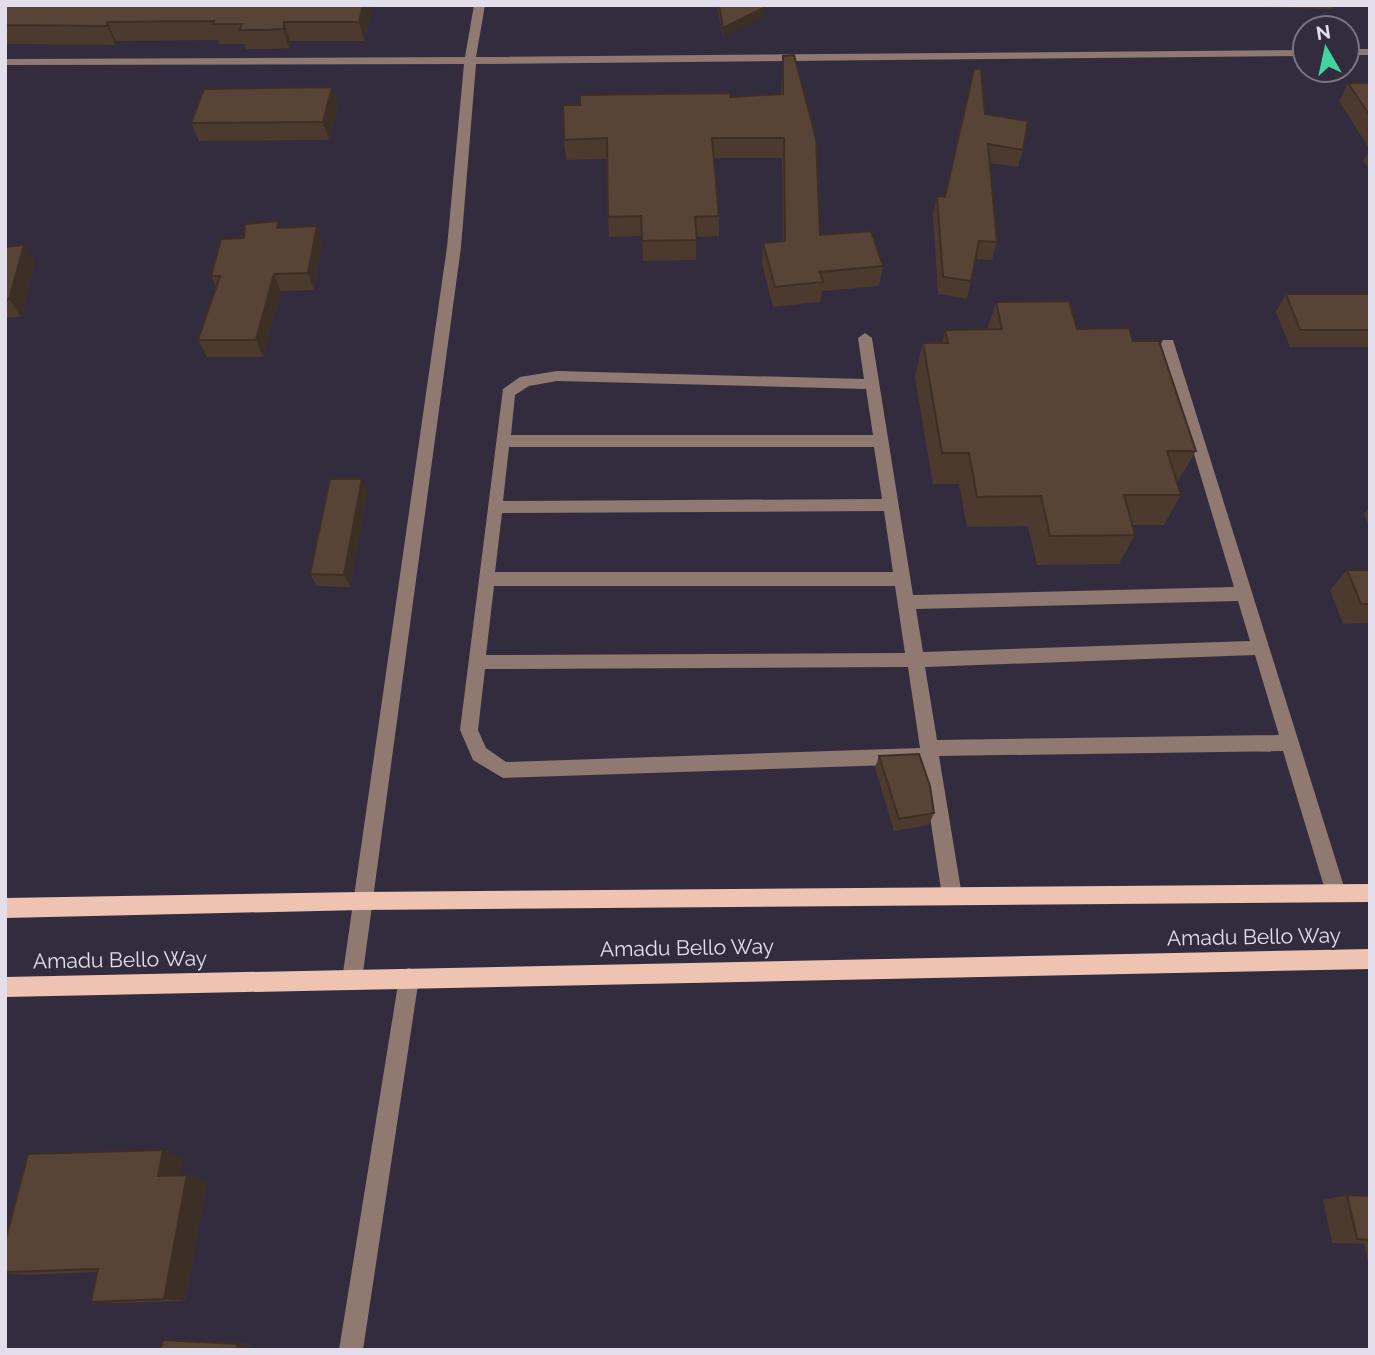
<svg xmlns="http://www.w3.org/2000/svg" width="1375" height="1355" font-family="Raleway,sans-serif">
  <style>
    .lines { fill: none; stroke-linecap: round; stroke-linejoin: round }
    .minor { fill: #8f7971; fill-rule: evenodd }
    .major { fill: #efc3b1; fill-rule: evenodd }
    .wall { fill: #4c3a2f }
    .shaded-wall { fill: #3e2f26 }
    .building { fill: #584337; stroke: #3e2f26; stroke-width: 2 }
    .labels { text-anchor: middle; stroke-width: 5; stroke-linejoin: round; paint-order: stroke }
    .street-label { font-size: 21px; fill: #e3deeb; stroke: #332c3f }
  </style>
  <rect width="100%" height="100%" fill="#332c3f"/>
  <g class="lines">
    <g class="minor">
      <path d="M474 5H485L476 57 1305 50V56L476 64 461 247 362 980 359 987 352 990 345 987 342 980 447 247 464 64 5 65V59L465 57Z"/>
      <rect x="1347" y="49" width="23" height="6"/>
      <path d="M865 333 872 338 913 595 1234 587 1161 344 1163 340H1173L1346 893 1343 900 1336 902 1329 900 1326 893 1283 751 939 756 962 896 959 903 952 905 945 903 942 896 922 764 503 778 473 760 460 730 503 389 520 377 557 371 864 379 858 338ZM557 381 866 389 873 435H511L515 395 529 386ZM509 447H874L882 499 503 501ZM884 511 893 572H495L502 513ZM494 586H895L905 653 486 655ZM1238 601 1250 641 923 652 916 609ZM1255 655 1279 735 937 740 925 667ZM908 667 920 748 506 762 486 748 478 730 485 669Z"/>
      <path d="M409 968 416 971 419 978 363 1350H339L399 978 402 971Z"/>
    </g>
    <g class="major">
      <path d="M1370 884V902L361 910 5 918V898L361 892Z"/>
      <path d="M1370 949V969L5 997V977Z"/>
    </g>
  </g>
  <g class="wall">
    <path d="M5 5H373L364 41H290L289 48 273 49H246L244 44H219L218 40 116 41 115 45 5 44Z"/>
    <path d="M717 5H761L765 7 764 16 723 37Z"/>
    <path d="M1258 5H1334L1332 9 1259 7Z"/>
    <path d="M783 56 820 235 883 266 879 286 822 291 820 302 773 307 762 263 763 243 783 241 782 158H714L719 216V236L696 237V260L643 261 642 236 609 237 608 217 607 159 566 160 564 140 730 97 781 94Z"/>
    <path d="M1348 83H1370V150L1339 101Z"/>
    <path d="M332 87 338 105 329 140 199 141 191 123Z"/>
    <path d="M985 114 1023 150 1018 167 989 163 997 242 992 260 975 259 967 299 938 294 933 214 937 196 945 197Z"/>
    <path d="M1370 150V170L1363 161Z"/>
    <path d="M280 227 322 243 314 290 281 291 263 357H207L198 340 216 287 211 276 244 238Z"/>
    <path d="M24 245 35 263 21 317 5 318V247Z"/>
    <path d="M1286 294H1370V347H1290L1276 312Z"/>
    <path d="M996 302 1077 329 1133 341 1196 451 1178 481H1177L1181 495 1164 525H1133L1135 535 1119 564 1037 565 1028 526 967 527 959 484H933L915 376 923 343H942L945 330H987Z"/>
    <path d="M367 492 350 587 317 586 310 574Z"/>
    <path d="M1370 506V529L1364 514Z"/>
    <path d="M1347 570H1370V627L1368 623 1343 624 1330 590Z"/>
    <path d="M879 756 934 813 929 825 894 831 875 768Z"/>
    <path d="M183 1157 180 1175H187L207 1181 185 1301 116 1303 91 1302 98 1272 25 1275 5 1273V1242Z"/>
    <path d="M1347 1195 1370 1196V1269L1364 1244 1332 1243 1323 1200Z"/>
    <path d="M163 1340H178L250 1344 249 1350Z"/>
  </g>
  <g class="shaded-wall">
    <path d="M363 5H373L364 41 359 22Z"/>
    <path d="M765 7 764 16 723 37V28Z"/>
    <path d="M107 22 116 41 115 45 107 26Z"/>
    <path d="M284 22 290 41 289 48 283 29Z"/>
    <path d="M332 87 338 105 329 140 323 122Z"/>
    <path d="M317 226 322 243 314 290 308 273Z"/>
    <path d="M24 245 35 263 21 317 9 299Z"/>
    <path d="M274 274 281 291 263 357 256 340Z"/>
    <path d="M362 479 367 492 350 587 344 575Z"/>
    <path d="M5 799 8 801 5 814Z"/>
    <path d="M163 1150 183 1157 179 1182 158 1176Z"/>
    <path d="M187 1175 207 1181 185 1301 164 1299Z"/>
    <path d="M238 1344H250L249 1350H236Z"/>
  </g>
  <g class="building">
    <path d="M5 5H363L359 22H284L283 29 267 30H239L242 24H213L214 21 107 22V26L5 25Z"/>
    <path d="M719 5H761L765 7 723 28Z"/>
    <path d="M794 55 816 138 820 235 871 231 883 266 820 272 823 282 775 287 763 243 785 241 784 138H712L719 216 695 217 697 240 642 241 641 216 608 217 607 138 564 140 563 105H580V95L730 93V97L783 94V56Z"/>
    <path d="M974 69H981L985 114 1028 121 1023 150 988 144 997 242 979 241 971 281 943 277 937 196 945 197Z"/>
    <path d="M1348 83H1370V116Z"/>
    <path d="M332 87 323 122 191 123 204 89Z"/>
    <path d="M278 221 277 228 317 226 308 273 274 274 256 340H198L220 276H211L221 239 244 238 245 224Z"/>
    <path d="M24 245 9 299 5 300V247Z"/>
    <path d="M1286 294H1370V330H1300Z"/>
    <path d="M1069 301 1077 329 1129 328 1133 341H1159L1196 451H1167L1181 495H1124L1135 535 1050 536 1041 496 977 497 969 453H942L923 343H948L945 330 1002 329 996 302Z"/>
    <path d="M330 479H362L344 575 310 574Z"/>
    <path d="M1347 570H1370V604H1361Z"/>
    <path d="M919 754 930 786 934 813 899 819 879 756Z"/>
    <path d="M163 1150 158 1176 187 1175 164 1299 91 1302 98 1269 5 1272V1242L28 1154Z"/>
    <path d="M1347 1195 1370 1196V1240L1357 1239Z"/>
    <path d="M163 1340 238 1344 236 1350H160Z"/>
  </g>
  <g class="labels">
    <g class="street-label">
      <text transform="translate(1254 937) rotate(-1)" y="7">Amadu Bello Way</text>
      <text transform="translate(687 948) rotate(-1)" y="7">Amadu Bello Way</text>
      <text transform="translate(120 960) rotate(-1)" y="7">Amadu Bello Way</text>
    </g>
  </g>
  <rect width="1375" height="1355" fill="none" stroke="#e3deeb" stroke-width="14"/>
  <g transform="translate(1326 49) rotate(351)"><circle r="33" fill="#332c3f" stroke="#797384" stroke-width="2"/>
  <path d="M0-5L12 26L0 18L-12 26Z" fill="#42d4a0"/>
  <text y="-10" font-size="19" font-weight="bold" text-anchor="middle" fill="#e3deeb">N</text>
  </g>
</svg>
